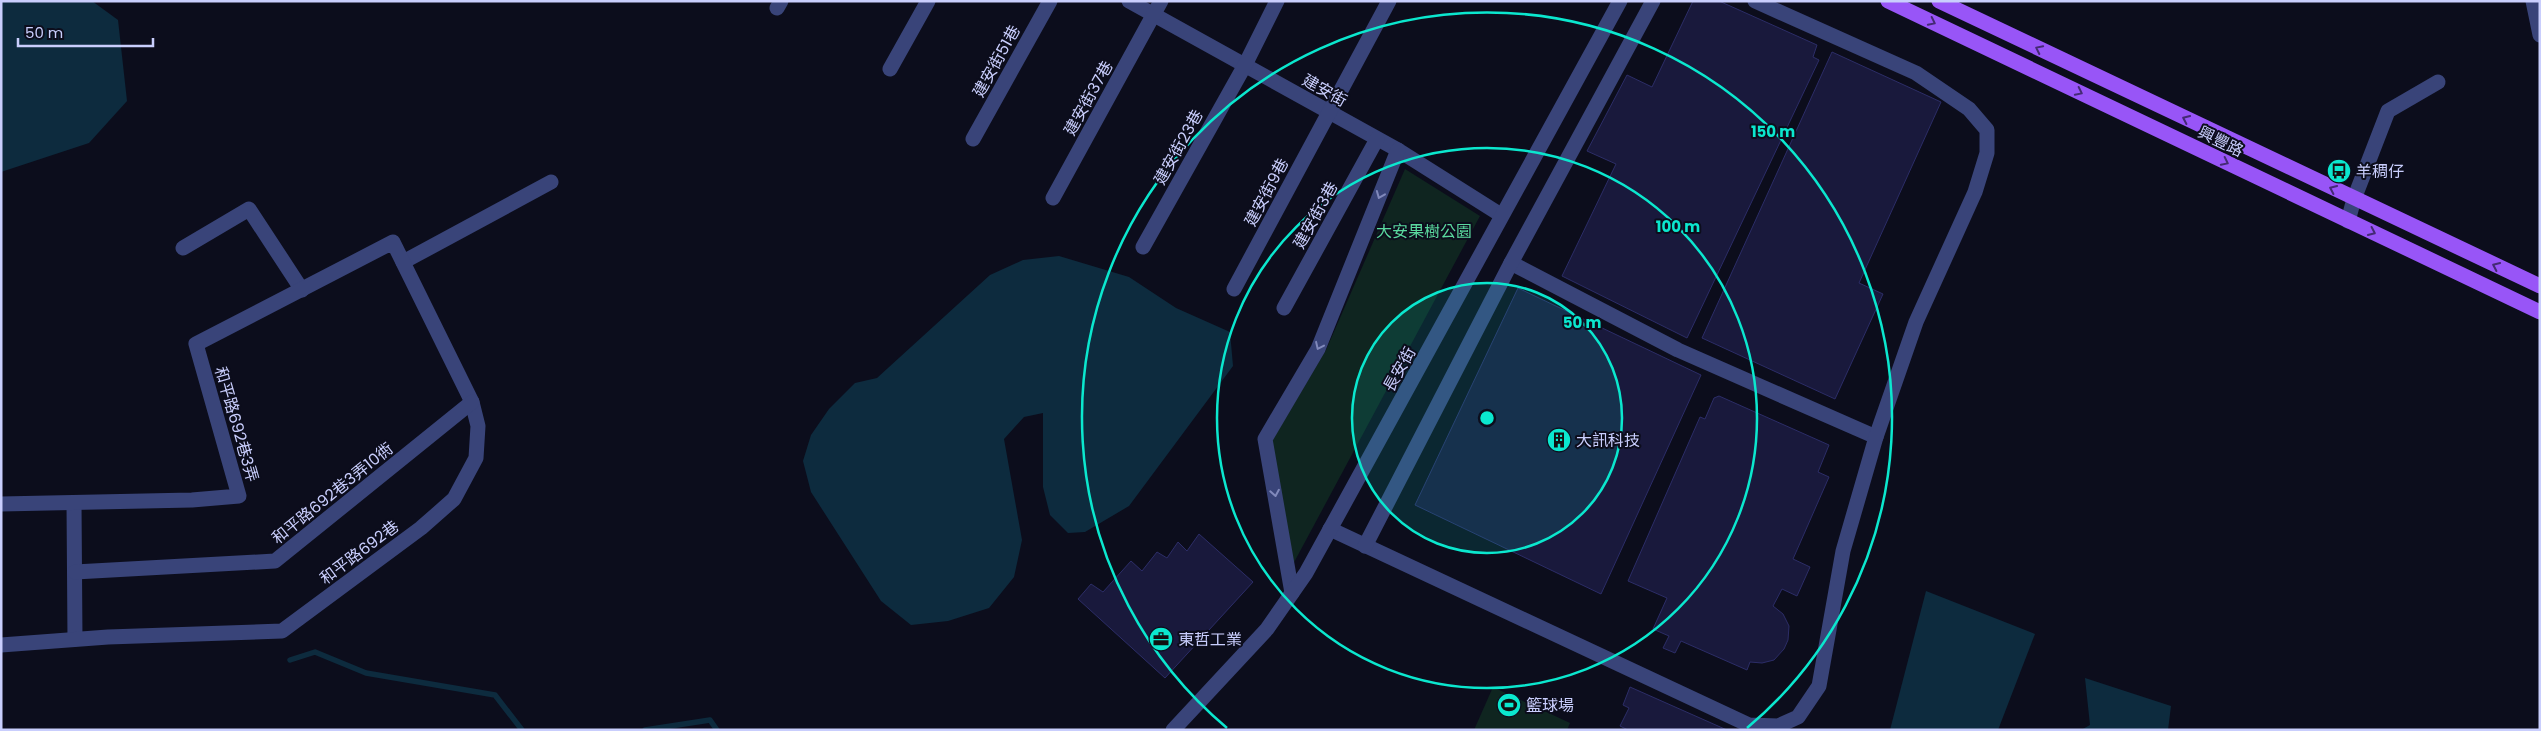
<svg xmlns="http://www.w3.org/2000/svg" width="2541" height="731" font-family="Poppins,'Noto Sans TC',sans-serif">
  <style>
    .green { fill: #0f2520 }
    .water { fill: #0d2b3e }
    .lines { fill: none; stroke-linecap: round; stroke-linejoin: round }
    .stream { stroke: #0d2b3e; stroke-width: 5.5 }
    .building { fill: #19193c; stroke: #2c2d67 }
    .minor { stroke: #394479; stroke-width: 15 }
    .major { stroke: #9855f7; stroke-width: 15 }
    .oneway { stroke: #442a74 }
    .oneway2 { stroke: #8189bb }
    .ring { fill: none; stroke: #0be7ce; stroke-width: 2.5 }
    .labels { text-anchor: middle; stroke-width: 4; stroke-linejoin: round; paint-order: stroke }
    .street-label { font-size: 16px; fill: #c9cefd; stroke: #0c0d1c }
    .poi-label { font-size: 16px; fill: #c9cefd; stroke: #0c0d1c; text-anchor: start }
    .park-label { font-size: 16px; fill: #5ad89e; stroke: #0c0d1c }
    .centre { fill: #0be7ce; stroke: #0c0d1c; stroke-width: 2.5 }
    .ring-label { font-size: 15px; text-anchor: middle; font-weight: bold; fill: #0be7ce; stroke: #0c0d1c; stroke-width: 4; stroke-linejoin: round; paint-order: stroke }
  </style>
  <rect width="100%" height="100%" fill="#0c0d1c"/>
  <g class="green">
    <path d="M1405 169 1480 216 1291 568 1269 446 1326 350Z"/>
    <path d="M1493 687 1570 723 1567 730H1474Z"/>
  </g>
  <g class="water">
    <path d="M1 1H92L118 20 127 101 89 143 1 172Z"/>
    <path d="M1059 256 1129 277 1176 308 1230 332 1233 366 1129 506 1085 532 1068 533 1050 515 1043 487V413L1024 417 1004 439 1022 540 1014 577 989 608 948 621 911 625 881 601 811 492 803 461 811 435 829 409 855 383 877 378 990 275 1023 260Z"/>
    <path d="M1926 591 2035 634 1998 730H1890Z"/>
    <path d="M2085 678 2171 706 2168 730H2081L2090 725Z"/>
  </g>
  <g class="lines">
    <g class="stream">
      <path d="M290 660 315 652 366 673 495 695 522 730"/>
      <path d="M645 730 710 720 717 730"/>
    </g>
  </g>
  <g class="building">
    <path d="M1693 1H1719L1817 45 1813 57 1819 60 1687 338 1562 276 1616 164 1587 151 1627 75 1652 87Z"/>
    <path d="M1832 52 1941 102 1859 283 1883 294 1835 399 1702 338Z"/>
    <path d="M1518 288 1701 375 1601 594 1415 505Z"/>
    <path d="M1719 396 1829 445 1818 472 1829 477 1793 559 1810 567 1797 596 1782 589 1773 606 1783 614 1789 626 1788 640 1784 649 1774 660 1762 663 1750 662 1747 670 1681 641 1675 653 1663 648 1669 636 1653 629 1667 598 1628 581 1700 417 1705 419 1714 398Z"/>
    <path d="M1199 534 1253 582 1165 678 1078 599 1091 584 1103 592 1131 561 1142 571 1157 552 1167 558 1178 542 1187 551Z"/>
    <path d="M1630 687 1727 730H1628L1620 726 1629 708 1623 705Z"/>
  </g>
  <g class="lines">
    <g class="minor">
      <path d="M1129 1 1398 150 1501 215"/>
      <path d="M2533 1 2540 35"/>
      <path d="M777 8 781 1"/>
      <path d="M890 69 928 1"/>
      <path d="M973 139 1050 1"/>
      <path d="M1053 198 1161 1"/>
      <path d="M2348 221 2354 199 2388 111 2438 82"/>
      <path d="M1143 247 1245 65 1277 1"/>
      <path d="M183 248 249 209 302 290"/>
      <path d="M403 262 551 182"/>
      <path d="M1511 263 1678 350 1876 437"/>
      <path d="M1234 289 1389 1"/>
      <path d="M1284 308 1377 139"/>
      <path d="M74 503 75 639"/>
      <path d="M1 504 192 500 239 496 196 344 393 242 472 402 478 426 476 458 454 499 421 528 282 631 108 637 1 645"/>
      <path d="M1330 529 1749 725 1778 726 1798 717 1819 686 1843 551 1876 437 1916 322 1975 192 1987 153V130L1969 109 1916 73 1755 1"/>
      <path d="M1365 546 1511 263 1653 1"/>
      <path d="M75 572 275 561 472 402"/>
      <path d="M1292 593 1265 439 1318 349 1398 150"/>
      <path d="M1173 730 1267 629 1306 573 1620 1"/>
    </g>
    <g class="major">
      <path d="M1888 1 2540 312"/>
      <path d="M1939 1 2540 286"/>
    </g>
  </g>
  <defs><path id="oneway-chevron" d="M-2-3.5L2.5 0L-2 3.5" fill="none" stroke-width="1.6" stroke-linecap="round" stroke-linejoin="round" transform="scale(1.25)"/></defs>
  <g class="oneway">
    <use href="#oneway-chevron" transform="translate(1932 22) rotate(26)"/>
    <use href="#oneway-chevron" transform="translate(2039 49) rotate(-154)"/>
    <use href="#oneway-chevron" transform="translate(2079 92) rotate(26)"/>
    <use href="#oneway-chevron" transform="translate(2186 119) rotate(-155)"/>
    <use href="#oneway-chevron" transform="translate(2225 162) rotate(26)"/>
    <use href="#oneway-chevron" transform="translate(2333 189) rotate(-155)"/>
    <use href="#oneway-chevron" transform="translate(2372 232) rotate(25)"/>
    <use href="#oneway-chevron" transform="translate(2496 266) rotate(-155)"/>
  </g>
  <g class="oneway2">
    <use href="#oneway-chevron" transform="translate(1380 195) rotate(112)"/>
    <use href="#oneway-chevron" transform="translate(1319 346) rotate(115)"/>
    <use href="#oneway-chevron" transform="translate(1275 493) rotate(80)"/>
  </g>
  <circle cx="1487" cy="418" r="135" fill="#0be7ce" fill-opacity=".12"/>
  <g class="ring">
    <circle cx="1487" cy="418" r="135"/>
    <circle cx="1487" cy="418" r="270"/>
    <path d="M1227 728A405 405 0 1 1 1747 728"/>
  </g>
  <defs>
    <g id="bus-disc" transform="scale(1.25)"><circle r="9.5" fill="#0be7ce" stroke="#0c0d1c"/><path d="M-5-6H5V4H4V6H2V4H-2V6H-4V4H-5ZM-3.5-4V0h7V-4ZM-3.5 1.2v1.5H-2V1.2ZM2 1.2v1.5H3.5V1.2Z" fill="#111"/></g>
    <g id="building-disc" transform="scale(1.25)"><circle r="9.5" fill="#0be7ce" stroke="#0c0d1c"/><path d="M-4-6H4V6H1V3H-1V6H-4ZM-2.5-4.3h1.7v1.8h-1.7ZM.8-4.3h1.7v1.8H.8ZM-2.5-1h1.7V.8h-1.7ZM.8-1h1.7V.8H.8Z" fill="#111"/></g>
    <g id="office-disc" transform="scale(1.25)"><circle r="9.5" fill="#0be7ce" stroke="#0c0d1c"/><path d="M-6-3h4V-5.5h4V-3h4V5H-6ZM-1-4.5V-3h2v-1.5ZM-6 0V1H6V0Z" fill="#111"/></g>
    <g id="stadium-disc" transform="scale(1.25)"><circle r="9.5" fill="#0be7ce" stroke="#0c0d1c"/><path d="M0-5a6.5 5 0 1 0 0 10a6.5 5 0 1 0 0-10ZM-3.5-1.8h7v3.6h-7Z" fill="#111"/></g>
  </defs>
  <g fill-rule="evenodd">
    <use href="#bus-disc" x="2339" y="171"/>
    <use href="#building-disc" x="1559" y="440"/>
    <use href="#office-disc" x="1161" y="639"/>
    <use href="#stadium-disc" x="1509" y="705"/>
  </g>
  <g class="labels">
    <g class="street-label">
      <text transform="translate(996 61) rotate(-61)" y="6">建安街51巷</text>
      <text transform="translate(1325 90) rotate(29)" y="6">建安街</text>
      <text transform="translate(1088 98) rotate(-61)" y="6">建安街37巷</text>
      <text transform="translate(2221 141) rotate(26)" y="6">興豐路</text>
      <text transform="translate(1178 147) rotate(-61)" y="6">建安街23巷</text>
      <text transform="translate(1266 192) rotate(-62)" y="6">建安街9巷</text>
      <text transform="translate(1315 215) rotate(-61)" y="6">建安街3巷</text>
      <text transform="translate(1399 369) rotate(-61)" y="6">長安街</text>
      <text transform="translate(237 424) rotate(74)" y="6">和平路692巷3弄</text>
      <text transform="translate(332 493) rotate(-39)" y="6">和平路692巷3弄10衖</text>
      <text transform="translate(359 552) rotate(-37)" y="6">和平路692巷</text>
    </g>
    <g class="poi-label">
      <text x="2356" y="177">羊稠仔</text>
      <text x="1576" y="446">大訊科技</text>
      <text x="1178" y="645">東哲工業</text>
      <text x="1526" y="711">籃球場</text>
    </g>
    <g class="park-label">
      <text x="1424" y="237">大安果樹公園</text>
    </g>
  </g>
  <circle cx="1487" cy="418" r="8" class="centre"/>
  <g class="ring-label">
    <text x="1773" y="137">150 m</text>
    <text x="1678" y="232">100 m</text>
    <text x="1582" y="328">50 m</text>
  </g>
  <rect width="2541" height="731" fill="none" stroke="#c9cefd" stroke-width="5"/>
  <path d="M18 38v8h135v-8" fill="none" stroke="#c9cefd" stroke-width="2.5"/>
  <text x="25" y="38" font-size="15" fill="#c9cefd" stroke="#0c0d1c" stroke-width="4" paint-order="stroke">50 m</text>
</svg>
